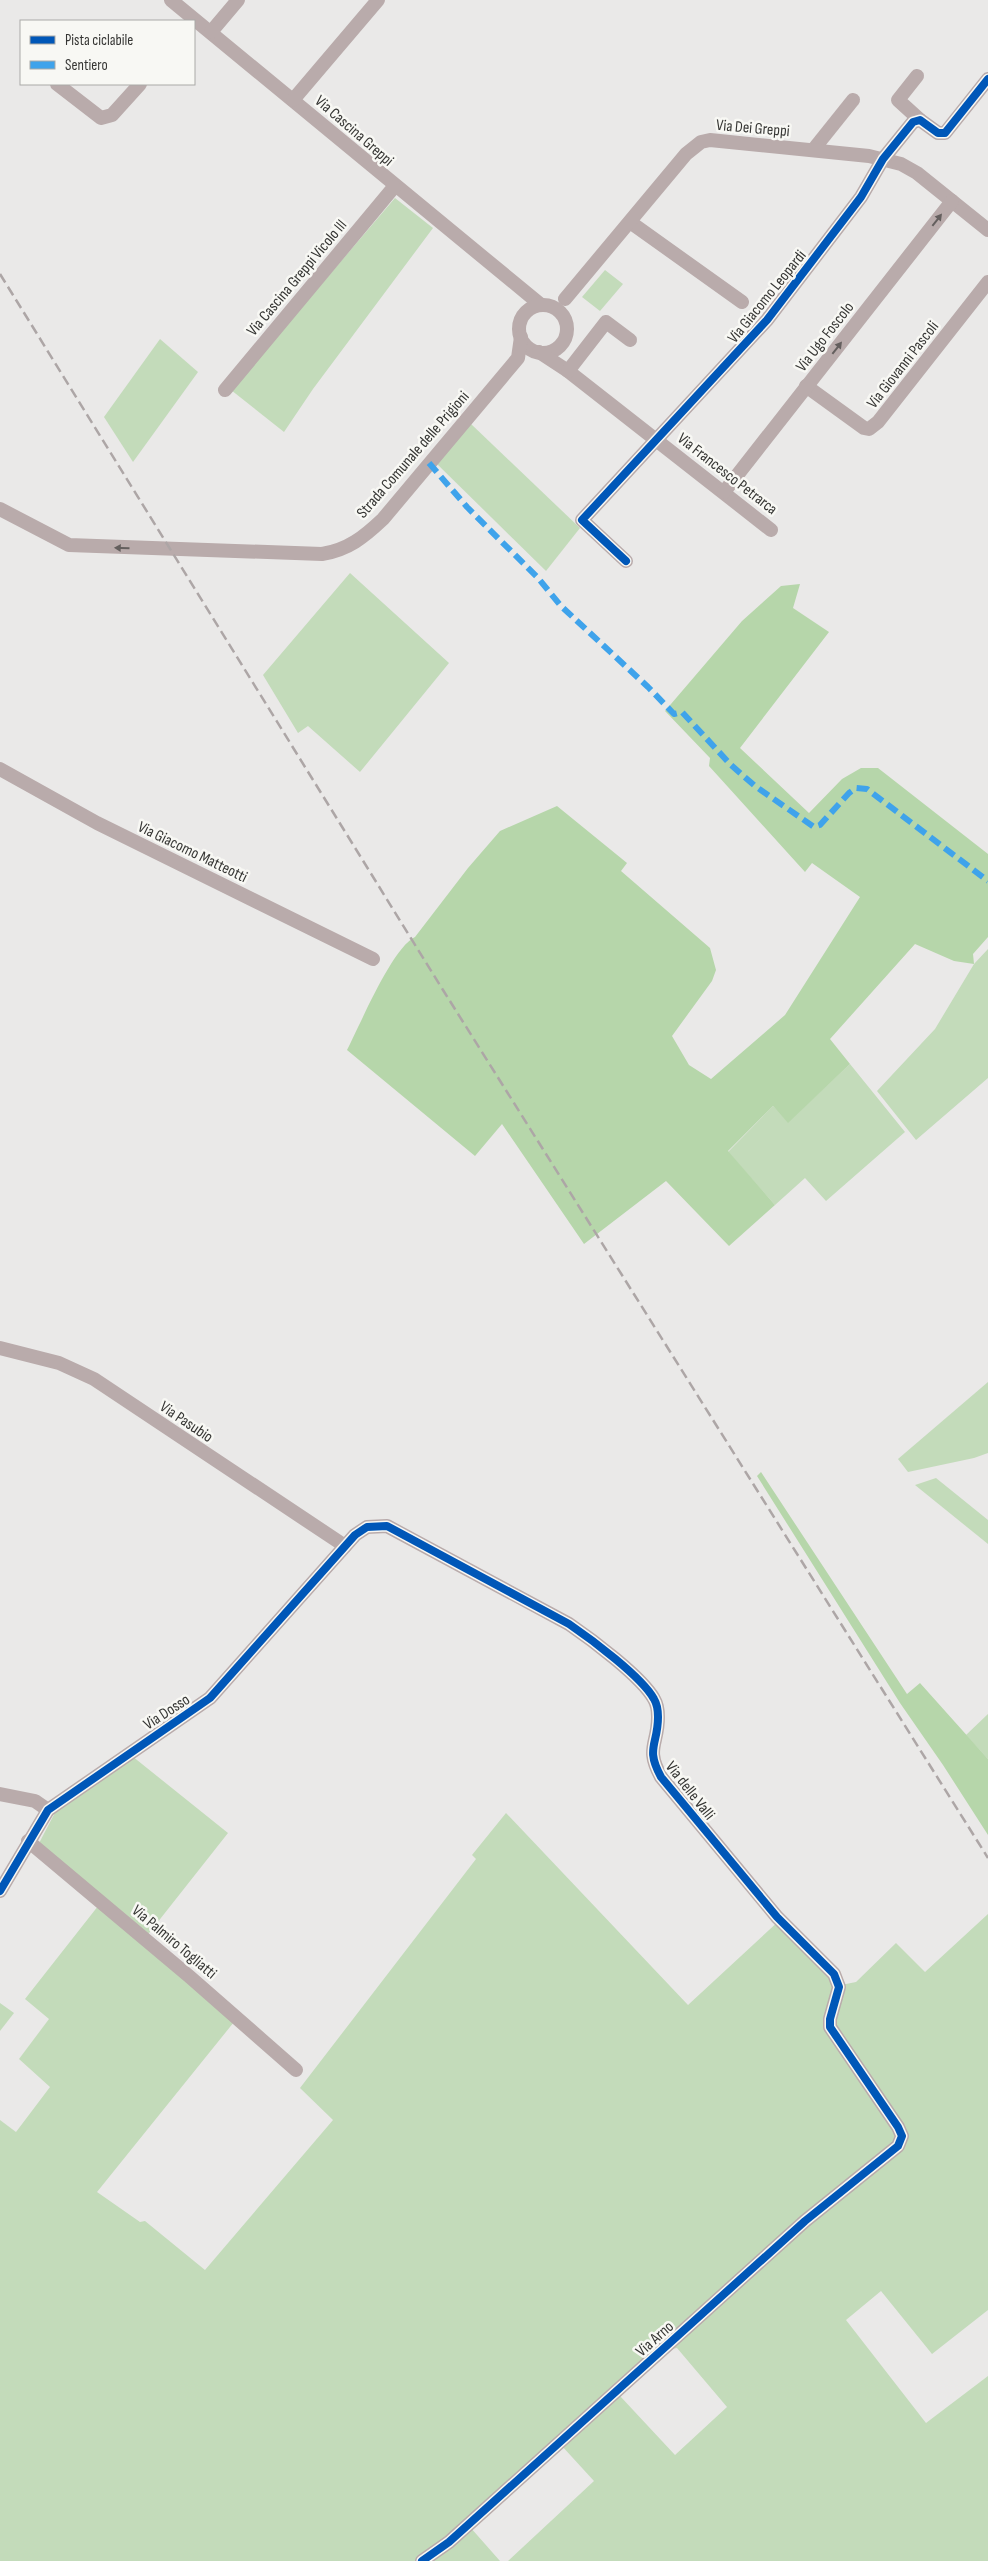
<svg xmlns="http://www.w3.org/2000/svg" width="988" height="2561" font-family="'Sofia Sans Condensed',sans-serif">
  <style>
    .green { fill: #c3dbba; fill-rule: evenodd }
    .forest { fill: #b6d6aa }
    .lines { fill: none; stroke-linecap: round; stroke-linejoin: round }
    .minor { stroke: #b9abab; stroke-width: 14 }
    .rail { stroke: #ada6a6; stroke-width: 2.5; stroke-dasharray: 10 5; stroke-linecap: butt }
    .quiet { stroke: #3fa3eb; stroke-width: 6; stroke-dasharray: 12 6; stroke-linecap: butt }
    .cycleway-casing { stroke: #f8f8f4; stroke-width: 11 }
    .cycleway { stroke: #0057b8; stroke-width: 8 }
    .oneway { fill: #645f5e }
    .labels { text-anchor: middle; stroke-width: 5; stroke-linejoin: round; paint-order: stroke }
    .street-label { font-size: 16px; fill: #363634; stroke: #f8f8f4 }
  </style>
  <rect width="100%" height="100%" fill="#eae9e8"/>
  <g class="green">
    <path d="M395 198 433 228 313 389 284 432 231 390Z"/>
    <path d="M605 270 623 284 600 311 582 297Z"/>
    <path d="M160 339 198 372 133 462 104 417Z"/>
    <path d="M470 423 580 528 546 571 437 464Z"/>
    <path d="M350 573 449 663 360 772 308 726 298 733 263 675Z"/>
    <path d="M988 949V1078L916 1140 877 1091 935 1029 974 964Z"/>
    <path d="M850 1064 905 1132 826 1201 805 1178 775 1205 728 1152 773 1106 788 1122Z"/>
    <path d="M988 1382V1453L974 1458 908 1472 898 1459Z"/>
    <path d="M936 1478 988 1520V1544L915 1485Z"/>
    <path d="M988 1714V1759L966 1735Z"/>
    <path d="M132 1756 228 1833 142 1942 234 2022 97 2192 140 2222 145 2221 205 2270 333 2120 300 2088 476 1859 472 1855 506 1813 688 2005 782 1918 841 1985 856 1982 896 1943 925 1972 988 1914V2310L932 2354 881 2291 846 2320 926 2423 988 2376V2561H508L594 2481 561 2445 470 2527 500 2561H0V2120L16 2132 50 2087 19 2059 49 2019 25 1999 102 1901 37 1847 59 1805ZM677 2348 727 2407 675 2455 620 2396 671 2349Z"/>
    <path d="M0 2003 14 2013 0 2031Z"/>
  </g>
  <g class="forest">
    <path d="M800 584 793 608 829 632 740 748 809 813 842 779 861 768H878L988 854V937L973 954 974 964 954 961 915 944 830 1039 850 1064 788 1123 773 1106 728 1151 775 1205 729 1246 666 1181 584 1244 502 1124 475 1156 347 1050C360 1025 392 948 415 937L468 868 500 831 557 806 627 863 621 871 710 948 716 970 712 981 672 1036 689 1065 711 1079 785 1015 860 897 812 863 805 872 709 766 710 758 665 711 742 621 781 586Z"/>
    <path d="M761 1472 907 1694 920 1683 988 1759V1835L943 1765 900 1703 757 1476Z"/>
  </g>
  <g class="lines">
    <g class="minor">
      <path d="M171 0 541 305"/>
      <path d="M211 32 238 0"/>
      <path d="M917 76 898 100 920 120"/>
      <path d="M57 84 101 118 112 115 140 84"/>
      <path d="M293 100 378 0"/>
      <path d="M813 150 853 100"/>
      <path d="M630 222 742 302"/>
      <path d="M565 299 686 154 701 142 710 140 869 156 901 164 917 173 988 230"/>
      <circle cx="543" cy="329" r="24"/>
      <path d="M539 352 568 371 771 530"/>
      <path d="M568 371 606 322 630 340"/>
      <path d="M806 386 864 428 869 429 878 422 988 282"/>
      <path d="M225 390 394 187"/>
      <path d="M724 492 952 201"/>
      <path d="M0 509 69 545 322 554C348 550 364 537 383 519L518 358 521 337"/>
      <path d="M626 561 582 520 767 320 861 197 883 159 913 122 920 120 938 133H945L988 79"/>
      <path d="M0 769 97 823 373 959"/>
      <path d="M0 1348 59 1363 94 1379 345 1546"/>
      <path d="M0 1794 35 1801 48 1810"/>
      <path d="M28 1841 190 1977 296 2070"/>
      <path d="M0 1891 48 1810 210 1698 355 1535 367 1527 387 1526 569 1624C591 1639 642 1677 654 1699 657 1704 658 1711 658 1717 658 1745 645 1748 661 1777L777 1917 834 1974 839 1987 830 2019V2027L898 2127 902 2136 898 2146 805 2221 449 2542 422 2561"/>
    </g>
    <path class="rail" d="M0 274 443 990 988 1858"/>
    <path class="quiet" d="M429 463 467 507 538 578 561 606 648 687 674 714 682 712 731 765 755 786 814 827 820 825 849 793 856 788 867 789 988 881"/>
    <g class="cycleway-casing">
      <g id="cycleway">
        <path d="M626 561 582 520 767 320 861 197 883 159 913 122 920 120 938 133H945L988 79"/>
        <path d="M0 1891 48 1810 210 1698 355 1535 367 1527 387 1526 569 1624C591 1639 642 1677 654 1699 657 1704 658 1711 658 1717 658 1745 645 1748 661 1777L777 1917 834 1974 839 1987 830 2019V2027L898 2127 902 2136 898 2146 805 2221 449 2542 422 2561"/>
      </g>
    </g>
    <use href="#cycleway" class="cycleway"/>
  </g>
  <defs><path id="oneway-solid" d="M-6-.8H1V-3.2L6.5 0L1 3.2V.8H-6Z" transform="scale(1.25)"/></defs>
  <g class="oneway">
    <use href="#oneway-solid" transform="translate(937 220) rotate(-52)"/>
    <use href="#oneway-solid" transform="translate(837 348) rotate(-52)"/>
    <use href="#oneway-solid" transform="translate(122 548) rotate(-178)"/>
  </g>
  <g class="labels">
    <g class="street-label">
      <text transform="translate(753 127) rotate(5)" y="6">Via Dei Greppi</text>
      <text transform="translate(355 130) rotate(41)" y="6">Via Cascina Greppi</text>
      <text transform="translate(296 277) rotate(-50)" y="6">Via Cascina Greppi Vicolo III</text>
      <text transform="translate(766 296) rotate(-51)" y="6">Via Giacomo Leopardi</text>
      <text transform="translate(824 336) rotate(-52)" y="6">Via Ugo Foscolo</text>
      <text transform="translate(902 364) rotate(-52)" y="6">Via Giovanni Pascoli</text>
      <text transform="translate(412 454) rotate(-49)" y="6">Strada Comunale delle Prigioni</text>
      <text transform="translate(728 473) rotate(38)" y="6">Via Francesco Petrarca</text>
      <text transform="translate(193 851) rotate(26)" y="6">Via Giacomo Matteotti</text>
      <text transform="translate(187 1421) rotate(34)" y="6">Via Pasubio</text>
      <text transform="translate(166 1711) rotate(-33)" y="6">Via Dosso</text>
      <text transform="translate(691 1790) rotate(52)" y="6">Via delle Valli</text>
      <text transform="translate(175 1941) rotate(40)" y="6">Via Palmiro Togliatti</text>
      <text transform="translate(654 2338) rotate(-42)" y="6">Via Arno</text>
    </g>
  </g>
  <rect x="20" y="20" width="175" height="65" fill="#f8f8f4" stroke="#aaaaa7"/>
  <rect x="30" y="36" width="25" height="8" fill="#0057b8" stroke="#aaaaa7"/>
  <text x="65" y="45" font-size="15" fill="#363634">Pista ciclabile</text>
  <rect x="30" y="61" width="25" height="8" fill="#3fa3eb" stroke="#aaaaa7"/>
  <text x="65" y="70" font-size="15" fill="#363634">Sentiero</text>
</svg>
